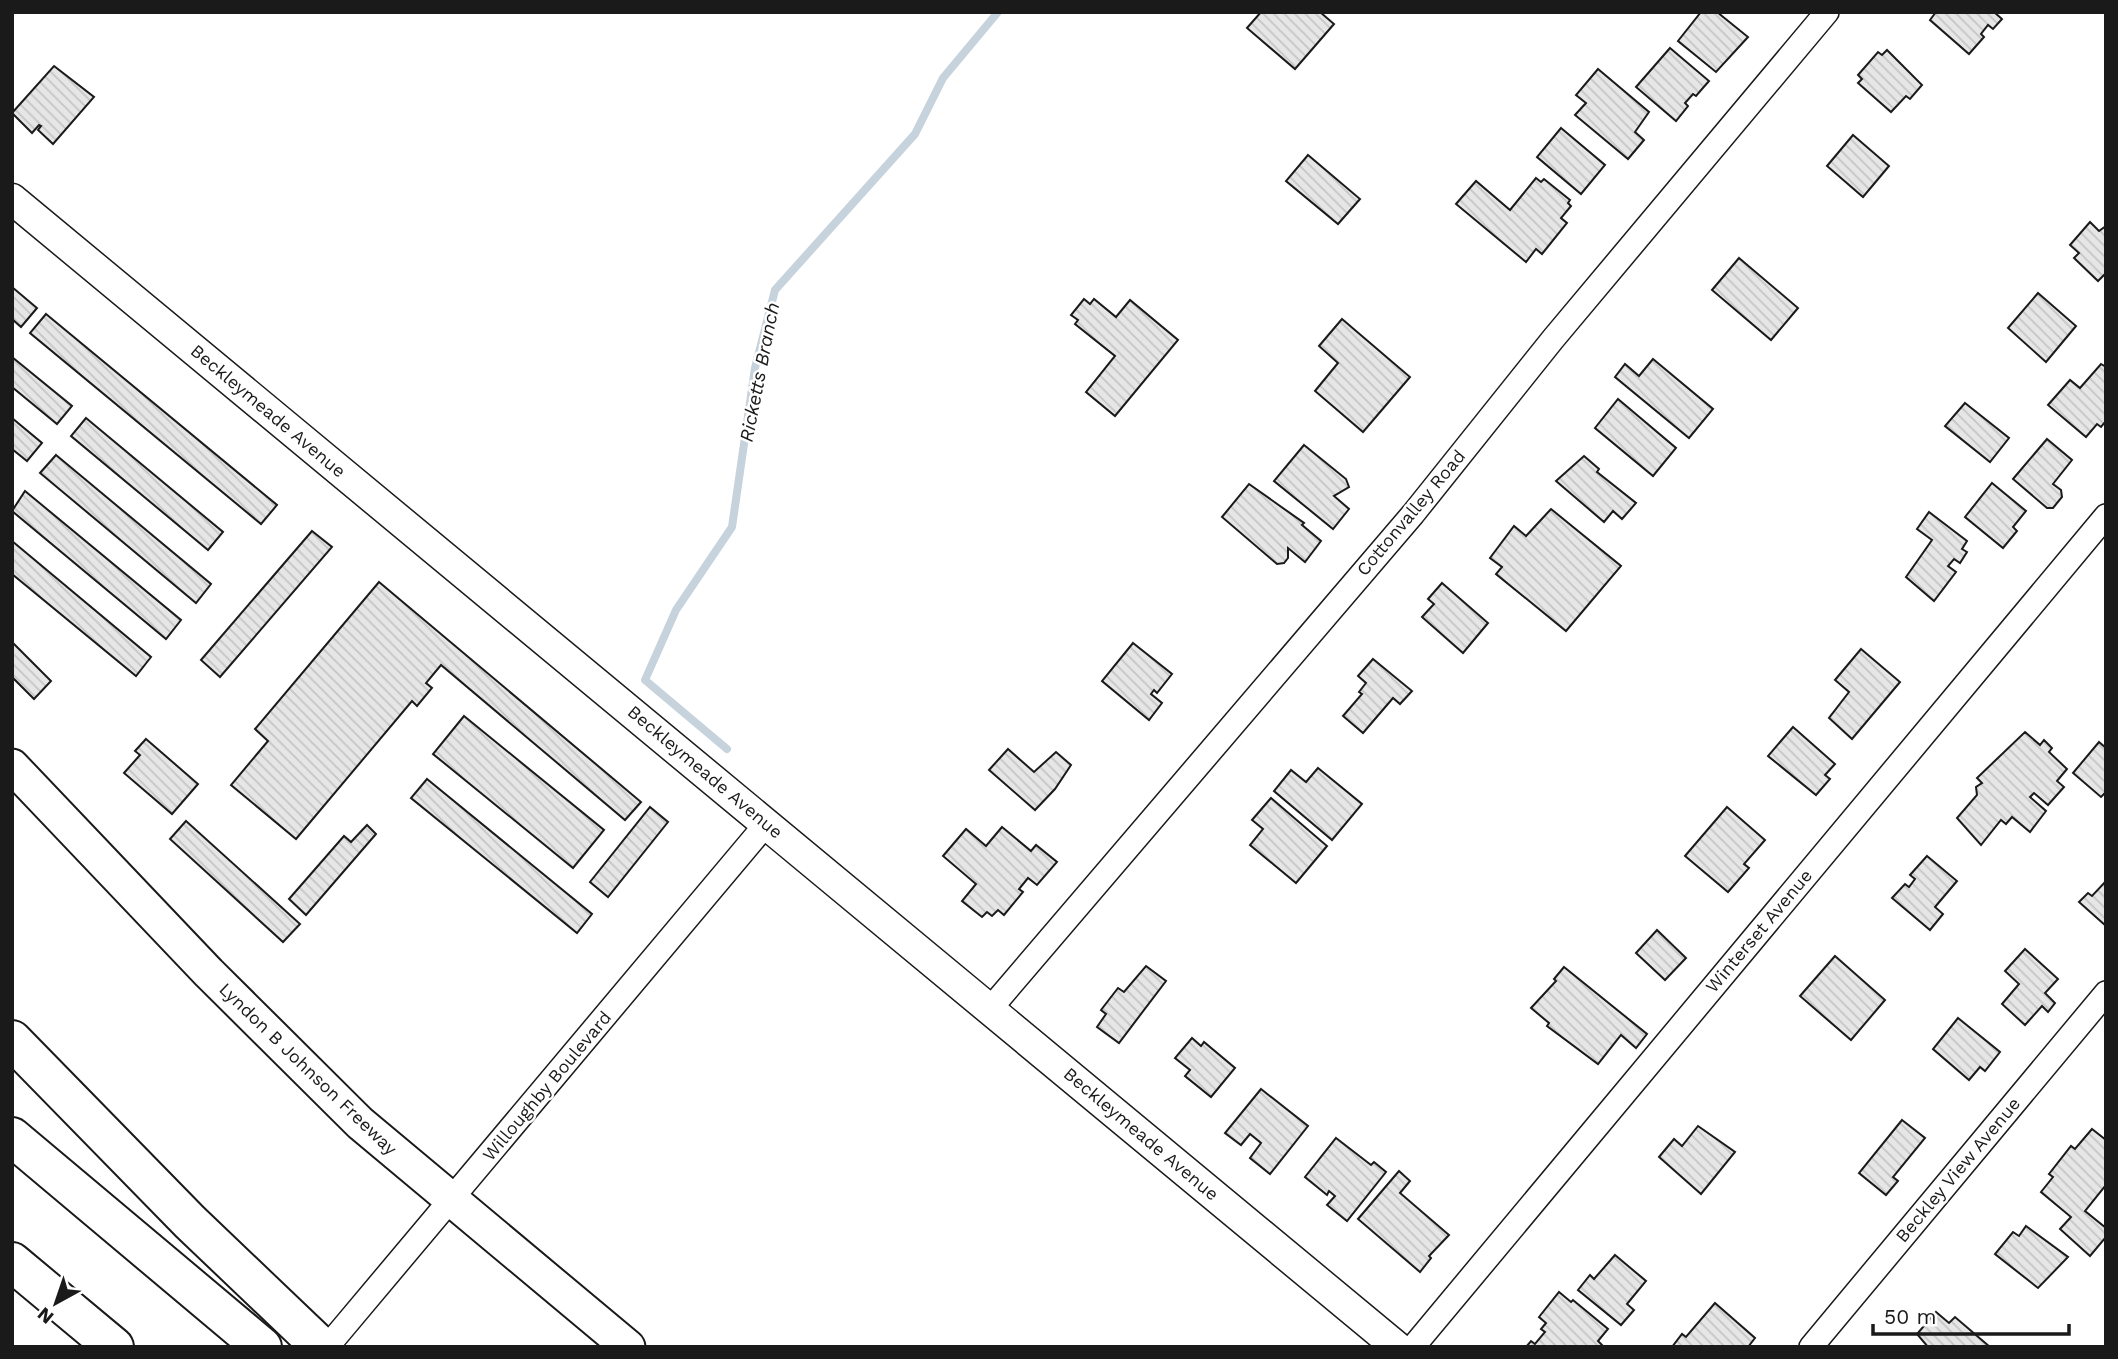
<svg xmlns="http://www.w3.org/2000/svg" width="2118" height="1359" font-family="'Work Sans',sans-serif">
  <style>
    .lines { fill: none; stroke-linecap: round; stroke-linejoin: round }
    .stream { stroke: #c6d2dc; stroke-width: 8 }
    .building { fill: url(#building-back-hatch); stroke: #1a1a1a; stroke-width: 2 }
    .minor-casing { stroke: #1a1a1a; stroke-width: 26 }
    .tertiary-casing { stroke: #1a1a1a; stroke-width: 33 }
    .secondary-casing { stroke: #1a1a1a; stroke-width: 37 }
    .motorway-casing { stroke: #1a1a1a; stroke-width: 42 }
    .minor { stroke: #fff; stroke-width: 23 }
    .tertiary { stroke: #fff; stroke-width: 30 }
    .secondary { stroke: #fff; stroke-width: 33 }
    .motorway { stroke: #fff; stroke-width: 38 }
    .labels { text-anchor: middle; stroke-width: 5; stroke-linejoin: round; paint-order: stroke }
    .street-label { font-size: 18px; fill: #1a1a1a; stroke: #fff }
    .water-label { font-size: 19px; font-style: italic; fill: #1a1a1a; stroke: #fff }
  </style>
  <defs>
    <pattern id="building-back-hatch" width="6" height="6" patternUnits="userSpaceOnUse" patternTransform="scale(1.75)"><rect width="6" height="6" fill="#e6e6e6"/><path d="M-1 5l2 2M0 0l6 6M5-1l2 2" fill="none" stroke="#c5c5c5"/></pattern>
  </defs>
  <rect width="100%" height="100%" fill="#fff"/>
  <g class="lines">
    <path class="stream" d="M727 749 645 680 676 610 732 527 755 368 775 290 915 134 943 78 998 12"/>
  </g>
  <g class="building">
    <path d="M1261 12H1320L1334 24 1295 69 1247 28Z"/>
    <path d="M1701 12H1717L1748 37 1716 72 1678 41Z"/>
    <path d="M1936 12H1994L2002 19 1993 29 1988 25 1981 34 1984 37 1969 54 1930 20Z"/>
    <path d="M1670 48 1709 81 1696 96 1693 94 1685 103 1688 106 1676 121 1636 87Z"/>
    <path d="M1887 50 1922 85 1910 99 1906 96 1891 112 1858 83 1862 79 1858 75 1878 52 1882 55Z"/>
    <path d="M54 66 94 97 53 144 38 130 41 126 39 125 32 133 12 113Z"/>
    <path d="M1598 69 1649 112 1635 132 1644 140 1628 159 1575 115 1586 103 1576 95Z"/>
    <path d="M1561 128 1605 165 1581 194 1537 157Z"/>
    <path d="M1853 135 1889 166 1863 197 1827 166Z"/>
    <path d="M1308 155 1360 199 1338 224 1286 181Z"/>
    <path d="M1536 178 1541 182 1544 179 1570 200 1568 203 1571 206 1561 218 1567 223 1542 254 1536 249 1526 262 1456 204 1476 181 1510 210Z"/>
    <path d="M2090 222 2099 231 2106 226V273L2098 281 2074 258 2079 253 2070 245Z"/>
    <path d="M1739 258 1798 308 1771 340 1712 290Z"/>
    <path d="M12 287 37 308 21 327 12 319Z"/>
    <path d="M2038 293 2076 326 2046 362 2008 328Z"/>
    <path d="M1084 299 1090 304 1094 299 1116 317 1130 300 1178 340 1115 416 1086 392 1115 356 1075 324 1078 320 1071 315Z"/>
    <path d="M46 314 277 505 261 524 30 333Z"/>
    <path d="M1342 319 1410 377 1363 432 1315 391 1338 363 1319 346Z"/>
    <path d="M12 357 72 406 57 424 12 387Z"/>
    <path d="M1653 359 1713 409 1689 438 1615 377 1625 364 1639 376Z"/>
    <path d="M2101 364 2106 367V421L2101 427 2097 424 2086 437 2048 405 2070 380 2080 388Z"/>
    <path d="M1618 399 1676 448 1653 476 1595 428Z"/>
    <path d="M1965 403 2009 438 1990 462 1945 426Z"/>
    <path d="M12 418 42 443 27 461 12 449Z"/>
    <path d="M86 418 223 532 208 550 71 436Z"/>
    <path d="M2047 439 2072 460 2053 484 2061 490 2062 497 2053 508H2047L2013 479Z"/>
    <path d="M1304 445 1346 479 1349 487 1334 496 1349 509 1333 529 1274 481Z"/>
    <path d="M56 455 211 584 196 603 40 473Z"/>
    <path d="M1584 456 1599 469 1597 472 1636 503 1622 519 1613 511 1604 522 1556 481Z"/>
    <path d="M1992 483 2026 511 2013 527 2017 531 2003 548 1965 517Z"/>
    <path d="M1249 484 1304 523 1302 525 1321 541 1305 562 1288 548V558L1284 563 1277 564 1222 517Z"/>
    <path d="M25 491 181 620 166 639 12 511Z"/>
    <path d="M1551 509 1621 566 1566 631 1496 574 1502 567 1490 558 1514 526 1526 536Z"/>
    <path d="M1929 512 1967 541 1962 549 1967 552 1960 563 1954 559 1948 566 1956 572 1934 601 1906 577 1932 540 1917 529Z"/>
    <path d="M312 531 332 547 220 677 201 660Z"/>
    <path d="M12 541 151 657 136 676 12 574Z"/>
    <path d="M379 582 641 802 625 820 441 665 426 683 432 688 417 706 412 701 296 839 231 785 268 741 255 729Z"/>
    <path d="M1442 583 1488 623 1463 653 1422 617 1434 604 1428 599Z"/>
    <path d="M12 642 51 681 34 699 12 677Z"/>
    <path d="M1133 643 1172 674 1157 693 1154 690 1151 694 1162 703 1149 720 1102 681Z"/>
    <path d="M1861 649 1900 682 1852 739 1829 718 1849 692 1835 680Z"/>
    <path d="M1373 659 1412 691 1400 704 1393 698 1363 733 1343 716 1362 694 1359 692 1366 683 1358 676Z"/>
    <path d="M464 716 604 830 573 868 433 754Z"/>
    <path d="M1793 727 1835 764 1825 775 1830 779 1816 795 1768 756Z"/>
    <path d="M2025 732 2040 745 2044 740 2052 748 2049 752 2067 769 2057 781 2064 787 2048 805 2034 793 2030 797 2046 811 2030 832 2012 817 2006 824 2001 820 1981 845 1957 818 1977 795 1976 787 1982 783 1977 778Z"/>
    <path d="M146 739 198 784 172 814 124 773 140 755 135 751Z"/>
    <path d="M2099 742 2106 748V792L2101 797 2073 773Z"/>
    <path d="M1008 749 1034 772 1056 752 1071 765 1055 789 1035 810 989 770Z"/>
    <path d="M1318 768 1362 804 1332 840 1274 791 1291 770 1306 782Z"/>
    <path d="M427 779 592 914 577 933 411 798Z"/>
    <path d="M1271 798 1327 846 1296 883 1250 845 1263 829 1252 820Z"/>
    <path d="M650 807 668 822 608 897 590 882Z"/>
    <path d="M1727 807 1765 840 1744 864 1749 868 1728 892 1685 856Z"/>
    <path d="M186 821 300 924 283 942 170 839Z"/>
    <path d="M367 825 376 834 306 915 289 899 344 836 351 842Z"/>
    <path d="M1002 827 1031 851 1036 845 1057 862 1037 885 1028 878 1019 889 1023 892 1004 915 998 910 992 916 987 912 982 917 962 901 976 884 943 856 966 829 986 846Z"/>
    <path d="M1927 856 1957 881 1935 907 1943 914 1930 930 1892 898 1905 884 1909 887 1915 879 1910 875Z"/>
    <path d="M2106 881V926L2079 902 2088 893 2092 896Z"/>
    <path d="M1657 930 1686 958 1665 980 1636 953Z"/>
    <path d="M2025 949 2058 979 2045 993 2055 1003 2048 1012 2042 1006 2025 1025 2002 1004 2019 984 2005 971Z"/>
    <path d="M1835 956 1885 1000 1851 1040 1800 996Z"/>
    <path d="M1146 966 1166 981 1119 1043 1097 1027 1106 1014 1101 1010 1118 988 1124 992Z"/>
    <path d="M1564 967 1647 1034 1636 1048 1621 1035 1598 1064 1547 1026 1549 1023 1531 1008 1556 981 1554 979Z"/>
    <path d="M1958 1018 2000 1052 1985 1071 1980 1067 1969 1080 1933 1049Z"/>
    <path d="M1192 1038 1201 1046 1204 1042 1235 1068 1211 1097 1185 1076 1190 1070 1175 1058Z"/>
    <path d="M1261 1089 1308 1126 1270 1174 1250 1158 1261 1143 1250 1134 1241 1145 1225 1133Z"/>
    <path d="M1902 1120 1925 1138 1893 1177 1898 1181 1886 1195 1859 1173Z"/>
    <path d="M1698 1126 1735 1152 1701 1194 1659 1157 1674 1139 1682 1146Z"/>
    <path d="M2092 1129 2106 1140V1185L2085 1211 2106 1228V1237L2090 1256 2060 1229 2071 1217 2041 1192 2053 1177 2049 1174 2071 1146 2075 1149Z"/>
    <path d="M1336 1138 1371 1165 1374 1162 1386 1172 1347 1221 1327 1205 1335 1196 1329 1191 1327 1195 1305 1177Z"/>
    <path d="M1399 1171 1410 1181 1400 1193 1449 1235 1429 1256 1431 1258 1420 1272 1358 1219Z"/>
    <path d="M2026 1226 2068 1257 2038 1288 1995 1254 2013 1232 2019 1236Z"/>
    <path d="M1615 1255 1646 1281 1627 1304 1634 1310 1621 1325 1578 1290 1590 1275 1594 1279Z"/>
    <path d="M1559 1292 1571 1302 1573 1300 1608 1329 1598 1341 1604 1347H1526L1531 1341 1535 1344 1545 1332 1541 1329 1546 1323 1539 1317Z"/>
    <path d="M1715 1303 1755 1338 1748 1347H1672L1682 1334 1686 1337Z"/>
    <path d="M1936 1312 1949 1323 1955 1317 1990 1347H1928L1917 1334Z"/>
  </g>
  <g class="lines">
    <g class="minor-casing">
      <g id="minor">
        <path d="M990 1009 1413 514 1553 339 1827 12"/>
        <path d="M327 1347 767 823"/>
        <path d="M1413 1347 2106 516"/>
        <path d="M1811 1347 2106 993"/>
      </g>
    </g>
    <g class="tertiary-casing">
      <path id="tertiary" d="M12 199 1397 1347"/>
    </g>
    <g class="secondary-casing">
      <path id="secondary" d="M12 766 209 973 360 1123 628 1347"/>
    </g>
    <g class="motorway-casing">
      <g id="motorway">
        <path d="M12 1040 190 1222 321 1347"/>
        <path d="M12 1137 262 1347"/>
        <path d="M12 1262 114 1347"/>
      </g>
    </g>
    <use href="#minor" class="minor"/>
    <use href="#tertiary" class="tertiary"/>
    <use href="#secondary" class="secondary"/>
    <use href="#motorway" class="motorway"/>
  </g>
  <g class="labels">
    <g class="street-label">
      <text transform="translate(268 411) rotate(40)" y="6">Beckleymeade Avenue</text>
      <text transform="translate(1411 513) rotate(-50)" y="6">Cottonvalley Road</text>
      <text transform="translate(705 772) rotate(40)" y="6">Beckleymeade Avenue</text>
      <text transform="translate(1759 931) rotate(-50)" y="6">Winterset Avenue</text>
      <text transform="translate(308 1069) rotate(44)" y="6">Lyndon B Johnson Freeway</text>
      <text transform="translate(547 1086) rotate(-50)" y="6">Willoughby Boulevard</text>
      <text transform="translate(1141 1134) rotate(40)" y="6">Beckleymeade Avenue</text>
      <text transform="translate(1958 1170) rotate(-50)" y="6">Beckley View Avenue</text>
    </g>
    <g class="water-label">
      <text transform="translate(759 372) rotate(-79)" y="7">Ricketts Branch</text>
    </g>
  </g>
  <rect width="2118" height="1359" fill="none" stroke="#1a1a1a" stroke-width="28"/>
  <g transform="translate(56 1303) rotate(220)" stroke="#ffffff" stroke-width="5" paint-order="stroke">
  <path d="M0-5L12 26L0 18L-12 26Z" fill="#1a1a1a"/>
  <text y="-10" font-size="19" font-weight="bold" text-anchor="middle" fill="#1a1a1a">N</text>
  </g>
  <path d="M1873 1324v10h196v-10" fill="none" stroke="#1a1a1a" stroke-width="3.5"/>
  <text x="1884" y="1324" font-size="21" fill="#1a1a1a" stroke="#ffffff" stroke-width="5" paint-order="stroke">50 m</text>
</svg>
